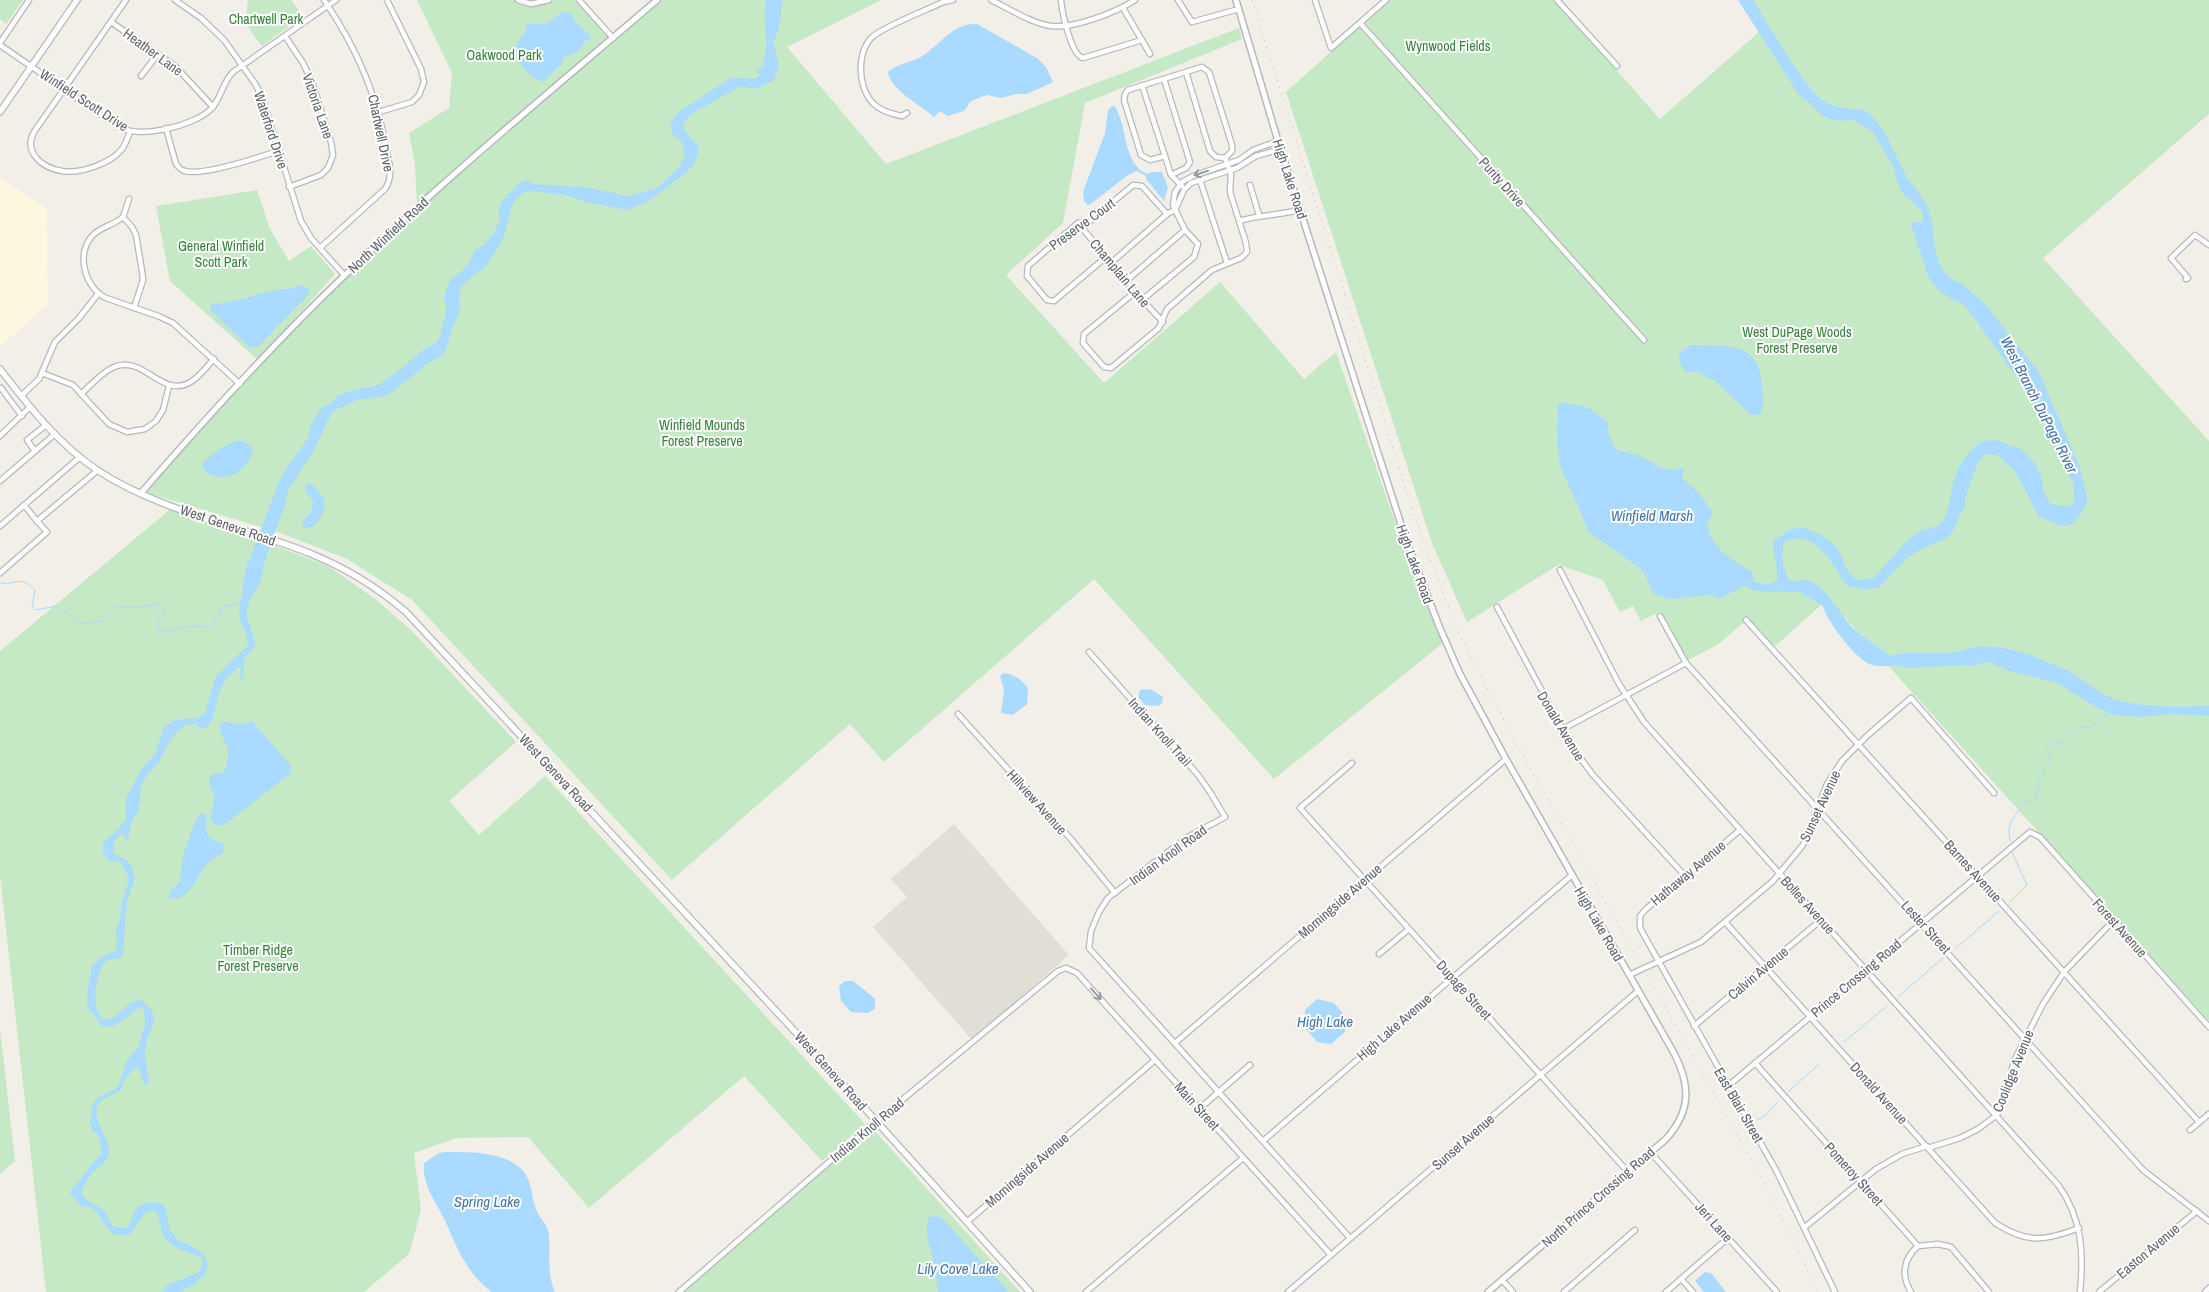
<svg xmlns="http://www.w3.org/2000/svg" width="2209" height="1292" font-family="'Archivo Narrow',sans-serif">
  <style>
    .commercial { fill: #fef7e0 }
    .education { fill: #e1ded6 }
    .green { fill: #c5e8c5 }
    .water { fill: #aadaff }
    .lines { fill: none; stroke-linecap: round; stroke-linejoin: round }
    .stream { stroke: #aadaff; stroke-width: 1 }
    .river { stroke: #aadaff; stroke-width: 8 }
    .minor-casing { stroke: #b5b8bc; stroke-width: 7 }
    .tertiary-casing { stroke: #b5b8bc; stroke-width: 8 }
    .secondary-casing { stroke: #b6babf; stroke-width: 8 }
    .minor { stroke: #fff; stroke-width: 4.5 }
    .tertiary { stroke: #fff; stroke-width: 5 }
    .secondary { stroke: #fff; stroke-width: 5.5 }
    .rail { stroke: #b6b7b8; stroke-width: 1; stroke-dasharray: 1 6; stroke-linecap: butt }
    .oneway { stroke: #979a9d }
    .labels { text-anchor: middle; stroke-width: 4; stroke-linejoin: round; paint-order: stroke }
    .park-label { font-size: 14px; fill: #348238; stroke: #fff }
    .street-label { font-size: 14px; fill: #5f6368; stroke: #fff }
    .water-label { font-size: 15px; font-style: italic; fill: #4174aa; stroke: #fff }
  </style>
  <rect width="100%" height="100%" fill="#f1efe8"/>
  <path class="commercial" d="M0 178 47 209 48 303 0 347Z"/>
  <path class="education" d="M954 824 1069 955 972 1040 873 927 907 897 891 879Z"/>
  <g class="green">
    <path d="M0 0H23L6 24 0 19Z"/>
    <path d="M248 0H291L303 16 262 46 245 23Z"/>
    <path d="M417 0H515L534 6 553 0H577L609 36 417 204 415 165 409 133 449 108 452 73Z"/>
    <path d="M662 0H881L787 47 886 164 1239 28 1242 39 1085 103 1063 223 1006 275 1104 383 1220 282 1304 379 1336 352 1411 568 1443 643 1274 779 1094 579 884 762 850 724 672 880 412 600 347 559 278 532 144 492C201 430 257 366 317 307 427 199 545 100 662 0Z"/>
    <path d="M1389 0H1554L1660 119 1758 33 1751 0H2209V114L2043 258 2209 441V1021L1828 599 1774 647 1748 619 1717 645 1688 660 1661 611 1641 621 1633 606 1620 612 1603 580 1558 565 1467 622 1432 543 1286 92Z"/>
    <path d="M257 190 270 229 289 261 311 246 335 274 258 360 170 281 156 206Z"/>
    <path d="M173 507 328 566 374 598 412 631 516 742 449 801 479 835 545 776 865 1124 822 1161 744 1076 589 1208 528 1137 456 1138 414 1153 421 1210 409 1254 364 1292H46L0 875V651Z"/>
    <path d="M0 1029 15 1161 0 1174Z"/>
    <path d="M873 1129 1020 1292H685L683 1290Z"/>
  </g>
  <g class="water">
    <path d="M765 0H783L778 32 773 42 779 65 774 80 757 89 741 86 691 114 685 121 683 128 697 145 699 150 694 165 686 173 649 201 627 210 585 202 565 195 532 191 522 193 513 203 503 239 487 265 461 286 459 300 460 310 452 328 446 350 440 357 428 363 394 391 385 396 357 400 333 411 313 452 288 490 285 505 265 560 260 584 250 599 246 614 256 645 244 659 243 679H240L241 669 239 667C232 672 224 681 221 688 215 700 217 715 208 726L200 729 197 724C175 724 169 744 160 760 155 769 146 774 142 784 139 792 141 799 139 807 138 814 133 818 131 824 129 828 130 834 128 839L125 841V835L121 834 114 842 113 853 127 860 132 867 135 879 127 901 123 954 119 959C114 959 108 959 104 963 96 975 88 1015 107 1020 121 1017 125 1001 140 1000 167 1017 147 1029 145 1048 144 1060 148 1070 149 1082L147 1086 144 1084 138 1066 126 1077 121 1090C115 1094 109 1096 104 1099 83 1113 112 1137 109 1153 107 1162 101 1166 95 1171 88 1177 84 1185 81 1193L86 1200 103 1209 114 1227 127 1228 138 1206 151 1202 160 1203C167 1212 160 1223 168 1232 179 1246 206 1245 207 1265 208 1274 204 1276 197 1280 194 1282 165 1292 161 1292L167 1285 199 1272 203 1262 201 1257 177 1248 165 1239 157 1213 153 1211 146 1212 130 1234C103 1242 106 1213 89 1207 87 1206 84 1207 82 1206L70 1194 72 1189 101 1154C102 1144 102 1135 92 1131L89 1119 92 1116 91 1108 96 1099 116 1089 121 1081 126 1062 138 1048 145 1024 144 1010 141 1007 114 1026 103 1027 88 1008 87 993 92 966 101 957 117 950 116 927 120 921 121 906 129 879 122 863 116 861H109L103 853V843L123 824 126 818V798L142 768 155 754 164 727 175 720 197 718 205 713 216 676 248 645 247 636 240 620 239 612 246 568 276 490 283 474 308 438 312 422 322 408 330 404 337 396 347 392 378 385 395 374 423 350 436 343 441 335 442 326 446 315 445 312 447 306 444 298 451 278 461 272 469 263 475 250 484 245 495 231 500 219 498 212 501 204 508 194 514 190 517 184 528 180 532 184 584 187 629 196 657 188 680 166 685 155 682 142 672 134 670 124 678 113 729 79C739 75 749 81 759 77L757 70 763 66 766 49Z"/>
    <path d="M1738 0H1753C1767 22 1805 90 1825 102 1837 109 1853 108 1867 111 1886 128 1893 151 1904 172 1912 187 1926 198 1930 214 1935 231 1932 251 1941 266 1945 273 1953 282 1961 283L1984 303 2039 372 2079 465 2087 496V503L2079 517 2072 524 2062 526 2039 517 2015 471 1997 455 1985 454 1977 464 1965 499V507L1959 516 1953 531 1947 538 1919 550 1906 559 1880 587 1865 590 1846 585C1833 564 1812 525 1784 543 1780 557 1783 567 1789 580L1795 582C1819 570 1839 614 1853 628 1860 635 1882 650 1891 656 1904 651 1926 653 1939 653 1952 654 1965 649 1977 647 2005 644 2037 657 2062 668 2083 677 2098 696 2121 701 2149 708 2181 706 2209 706V716L2173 714 2139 717 2114 715 2101 710 2055 682 2009 671 1989 662 1975 666 1960 665 1908 668C1896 663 1882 669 1869 664 1855 658 1826 620 1823 606L1800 592H1778L1775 590 1778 579 1773 545 1775 539C1783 536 1787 529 1795 528 1809 526 1832 540 1839 551 1847 565 1842 568 1857 580L1874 578 1907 541 1920 531 1937 526 1942 522C1951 509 1950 489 1956 475 1975 428 2007 431 2034 470 2041 481 2043 494 2051 504L2069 507 2074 502V484L2055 449 2039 406 2030 396 1972 315 1960 301 1931 275 1922 259 1911 224 1913 222H1923L1922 210 1899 177 1873 132 1855 121 1820 110 1799 95Z"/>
    <path d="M563 12 571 14 575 21 591 36 590 41 585 40C581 51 574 55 563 58L562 64 543 82C527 76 511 59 518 41 519 39 522 37 523 35 525 32 526 27 527 24H546Z"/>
    <path d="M977 24 1037 58 1046 67 1053 82 1027 94H1016L1001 98 987 95 971 101 964 111 948 116 940 111 934 117C921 105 889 89 888 72 897 63 913 63 924 55 942 43 953 23 977 24Z"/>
    <path d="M1114 105C1128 125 1122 163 1147 174L1153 172H1162L1168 187 1164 201 1146 179V176L1137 171 1128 175 1092 203 1088 205 1084 201 1083 192 1105 133 1108 110Z"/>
    <path d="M301 285 309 288 310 293 258 347H249L210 310V306L213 304C233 303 251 296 270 291 281 289 291 289 301 285Z"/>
    <path d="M1690 345C1727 346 1761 340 1762 388 1763 397 1764 407 1760 415L1750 414 1715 381 1696 371C1683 375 1680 366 1679 354Z"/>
    <path d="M1564 403 1587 407 1608 422V433L1615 449 1640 456 1662 468 1672 470 1684 468 1682 478 1700 494 1713 513 1707 523C1710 548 1733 561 1753 572V586H1745L1718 599 1712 595 1672 599 1654 594C1648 586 1648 577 1641 569L1589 532 1560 465 1557 440 1558 404Z"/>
    <path d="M236 441H245L253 449C252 458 248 460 243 467 232 480 216 480 203 469V462L221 448Z"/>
    <path d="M310 483C321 491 330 503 321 516 312 528 321 524 304 529L302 522 311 513 314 502 305 491 306 485Z"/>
    <path d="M1004 673C1012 673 1026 682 1028 690 1028 694 1027 700 1027 704L1013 715 1001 713 1004 690 1000 676Z"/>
    <path d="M1142 689 1152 690 1163 697 1162 703 1158 706 1145 705 1139 698V692Z"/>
    <path d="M224 721 239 725 252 721 291 766V773L224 825H215L210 819 215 796 210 787 209 777 214 774 224 772C226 766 230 755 227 748 224 739 220 735 220 725Z"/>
    <path d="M201 813 205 814C209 821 203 831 209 837 213 841 219 841 224 844L223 853C217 857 211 860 206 865 196 877 189 901 170 899L169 893 180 881 183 856 189 838 196 820Z"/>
    <path d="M845 981H853L873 997 875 999V1009L868 1013 851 1012 841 1001 839 986Z"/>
    <path d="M1317 999 1334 1003 1345 1016V1032L1331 1044 1317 1042 1305 1028V1010Z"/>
    <path d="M446 1152C472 1152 515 1151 528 1179 532 1188 532 1199 536 1209 539 1218 549 1225 549 1236 550 1253 547 1276 555 1292H492C469 1276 457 1249 447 1225 438 1203 422 1188 424 1163L439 1153Z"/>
    <path d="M931 1216 941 1217 1009 1292H938L935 1268 927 1235V1221Z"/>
    <path d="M1705 1272 1711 1273 1726 1292H1704L1695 1281Z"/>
  </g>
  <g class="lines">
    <g class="stream">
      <path d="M0 583C16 586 20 574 35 590L32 606 36 610 56 606 83 624 103 621 115 607H139L160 604 165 610 158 620V629C169 634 181 627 192 626 200 626 204 628 212 625L223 607 242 603"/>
      <path d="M2010 841C2008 827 2009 824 2017 813 2020 809 2020 805 2024 802H2031L2036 799 2039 784 2037 781 2043 776 2044 767 2052 762 2047 749 2050 745 2063 741 2068 735 2079 727H2090C2096 722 2104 719 2108 712"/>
      <path d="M2010 902 2027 885 2012 852"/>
      <path d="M1955 949 1999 911"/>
      <path d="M1899 996 1943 958"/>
      <path d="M1844 1042 1887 1006"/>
      <path d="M1789 1091 1819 1064"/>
      <path d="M1757 1120 1765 1116 1778 1102"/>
    </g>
    <g class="river">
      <path d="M1815 103C1827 117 1835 118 1853 116"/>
      <path d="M1899 174 1905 190 1922 206"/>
      <path d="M1929 268C1935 284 1945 292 1961 299"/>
      <path d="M2015 450C2028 460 2038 470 2039 487"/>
      <path d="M1753 586 1764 588"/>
      <path d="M1770 588 1783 583"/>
      <path d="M161 1208 166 1232 171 1237"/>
      <path d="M169 1292 194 1280"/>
    </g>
    <g class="minor-casing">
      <g id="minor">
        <path d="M126 0 34 132C23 152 42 168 62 171 80 174 110 164 122 149 126 144 127 138 130 132"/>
        <path d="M175 0 201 18 224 40 256 85 263 100 301 221 311 238 344 275"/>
        <path d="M518 0 531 4 549 0"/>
        <path d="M579 0 613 38"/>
        <path d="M991 0C1008 8 1033 24 1051 26 1074 29 1116 12 1135 0"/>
        <path d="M1061 0C1062 12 1071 55 1083 58L1142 40"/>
        <path d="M1178 0 1192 22 1239 9"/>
        <path d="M1315 0 1331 48 1386 0"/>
        <path d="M1557 0 1617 66"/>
        <path d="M1123 8 1150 54"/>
        <path d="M111 22 176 67 213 107"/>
        <path d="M1360 23 1644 340"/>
        <path d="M285 36 303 63 312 82 331 142 333 155 328 168 321 175 289 187"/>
        <path d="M0 43 29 0"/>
        <path d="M0 45 119 127C141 139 194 126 211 109 221 99 222 83 233 72L336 0"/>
        <path d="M1186 72 1210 151 1216 157 1225 158"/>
        <path d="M141 76 158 54"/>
        <path d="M1164 79 1190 162 1186 168 1171 175"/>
        <path d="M1142 85 1171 175 1182 186"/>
        <path d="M379 112 412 102 419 95 424 82 421 69 387 0"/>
        <path d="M907 113 902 116C882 112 869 106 863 85 859 71 860 50 871 38 882 27 927 10 943 2L953 0"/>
        <path d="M166 128 176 164C179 168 181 170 185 171 202 176 260 157 278 151"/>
        <path d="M1165 156 1150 160 1141 155 1124 100 1125 94 1128 90 1202 67 1209 72 1232 145V151L1225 158"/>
        <path d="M1200 180 1227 263"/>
        <path d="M1250 185 1259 215"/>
        <path d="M129 199 123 217C114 225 101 227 93 235 75 254 85 288 106 298L158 316 173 323 240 384"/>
        <path d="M123 217 132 227 136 235 142 271 143 280 134 308"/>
        <path d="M1239 221C1259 215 1280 215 1300 210"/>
        <path d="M1078 223 1135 292 1163 322"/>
        <path d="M1185 230 1173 205 1175 192 1182 182 1193 176 1239 160 1253 150 1278 141"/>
        <path d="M320 248 385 189C394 177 389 162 386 148 377 94 355 45 324 0"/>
        <path d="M1106 257 1054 301 1047 300 1027 276 1028 266 1078 223H1088L1133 185 1142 186 1167 214"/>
        <path d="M1111 263 1167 214 1175 210 1184 190 1191 183 1237 168 1256 156 1281 149"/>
        <path d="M2186 279 2188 278 2171 258 2195 235 2209 245"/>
        <path d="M1126 281 1185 230 1198 244 1194 257 1142 300"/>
        <path d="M1135 292 1084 334 1083 343 1104 367 1111 368 1159 328 1167 309 1212 270 1241 258 1247 252 1246 243 1230 192 1231 174 1225 158"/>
        <path d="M42 373 73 385 109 424 127 432 145 429 156 421 163 410 169 386"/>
        <path d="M1 388 22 416"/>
        <path d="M81 394C91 385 102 372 114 367 144 354 163 401 192 381 201 375 207 366 214 359"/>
        <path d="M21 396 39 379 55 342 79 318 98 294"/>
        <path d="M46 425 27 440 35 451 55 434"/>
        <path d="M0 436 30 407"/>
        <path d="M0 481 35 451"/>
        <path d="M24 505 37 521"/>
        <path d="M0 526 80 457"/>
        <path d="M1560 570 1619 684 1644 722 2059 1186C2082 1219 2084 1253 2080 1292"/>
        <path d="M0 573 47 532 37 521 98 470"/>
        <path d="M1497 607 1572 747 1593 775 1685 876"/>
        <path d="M1660 616 1686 663 2143 1170 2209 1221"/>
        <path d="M1746 620 2199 1122"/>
        <path d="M1089 652 1198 775 1210 792 1225 817 1186 838 1108 898 1099 912 1091 931 1089 948 1350 1238"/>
        <path d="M958 714 1070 838 1115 893"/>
        <path d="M1561 730 1686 663"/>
        <path d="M1352 763 1300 808 1628 1172"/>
        <path d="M1740 830 1646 909 1640 916V928L1777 1172 1835 1292"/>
        <path d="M1726 923 1995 1223C2027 1244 2045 1241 2079 1228"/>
        <path d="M1379 954 1409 929"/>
        <path d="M1629 975 1701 942 1773 881 1803 845 1827 784 1842 761 1868 735 1911 698 1994 793"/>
        <path d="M1694 1026 1821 920"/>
        <path d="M1175 1043 1506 759"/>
        <path d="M1755 1063 1918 1246"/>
        <path d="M1728 1086 2030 832 2040 837 2209 1027"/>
        <path d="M1199 1109 1250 1065"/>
        <path d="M2190 1130 2209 1114"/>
        <path d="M1263 1141 1572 875"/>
        <path d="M1928 1148 1960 1138 1978 1129 1997 1115 2015 1059 2043 1004 2064 972 2114 920"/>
        <path d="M1650 1152 1777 1292"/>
        <path d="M968 1221 1155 1060"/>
        <path d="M1805 1227 1876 1169 1902 1154 1927 1146"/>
        <path d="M1918 1246 1938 1244 1951 1247 1989 1292"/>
        <path d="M1681 1279 1693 1292"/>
        <path d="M1502 1280 1513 1292"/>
        <path d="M679 1292 867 1129 1058 971 1066 968 1077 973 1331 1255"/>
        <path d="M1086 1292 1243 1158"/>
        <path d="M1288 1292 1638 991"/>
        <path d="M1564 1292 1635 1230"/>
        <path d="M1666 1292 1728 1238"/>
        <path d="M1911 1292C1901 1276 1903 1259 1918 1246"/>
        <path d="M2099 1292 2197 1211"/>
        <path d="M2205 1292 2209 1288"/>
      </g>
    </g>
    <g class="tertiary-casing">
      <g id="tertiary">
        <path d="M1236 0 1278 141 1405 537 1439 626 1460 674 1506 759 1674 1053C1691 1086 1691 1111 1666 1139L1488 1292"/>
        <path d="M141 493C206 418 273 344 345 275 444 179 552 90 657 0"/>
      </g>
    </g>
    <g class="secondary-casing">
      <g id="secondary">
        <path d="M0 112 77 0"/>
        <path d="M0 369C28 405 58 444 97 470 161 512 239 525 309 553 344 567 377 587 406 612L814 1052 1030 1292"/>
      </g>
    </g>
    <use href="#minor" class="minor"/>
    <use href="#tertiary" class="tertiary"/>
    <use href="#secondary" class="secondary"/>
    <g class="rail">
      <path d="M1252 0 1416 521 1457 629 1512 736 1766 1186 1818 1292"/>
      <path d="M432 160 435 167"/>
    </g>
  </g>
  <defs><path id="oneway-shaft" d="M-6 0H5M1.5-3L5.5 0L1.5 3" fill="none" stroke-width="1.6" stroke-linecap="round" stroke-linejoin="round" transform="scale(1.25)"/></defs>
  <g class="oneway">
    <use href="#oneway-shaft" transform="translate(1201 173) rotate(162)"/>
    <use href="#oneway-shaft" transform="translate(1096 994) rotate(48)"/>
  </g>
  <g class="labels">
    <g class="park-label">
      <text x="266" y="24">Chartwell Park</text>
      <text x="1448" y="51">Wynwood Fields</text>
      <text x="504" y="60">Oakwood Park</text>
      <text x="221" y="251">General Winfield<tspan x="221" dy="16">Scott Park</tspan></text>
      <text x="1797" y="337">West DuPage Woods<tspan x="1797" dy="16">Forest Preserve</tspan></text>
      <text x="702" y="430">Winfield Mounds<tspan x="702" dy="16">Forest Preserve</tspan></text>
      <text x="258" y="955">Timber Ridge<tspan x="258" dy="16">Forest Preserve</tspan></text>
    </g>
    <g class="street-label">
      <text transform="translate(153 52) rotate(36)" y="5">Heather Lane</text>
      <text transform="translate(84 100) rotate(33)" y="5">Winfield Scott Drive</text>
      <text transform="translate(318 106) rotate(71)" y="5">Victoria Lane</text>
      <text transform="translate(271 130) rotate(72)" y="5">Waterford Drive</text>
      <text transform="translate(381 133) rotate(78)" y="5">Chartwell Drive</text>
      <text transform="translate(1290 179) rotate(72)" y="5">High Lake Road</text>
      <text transform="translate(1502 182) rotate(48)" y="5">Purity Drive</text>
      <text transform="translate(1082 224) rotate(-36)" y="5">Preserve Court</text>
      <text transform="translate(388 235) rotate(-43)" y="5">North Winfield Road</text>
      <text transform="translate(1120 273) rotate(50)" y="5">Champlain Lane</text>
      <text transform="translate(228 525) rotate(19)" y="5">West Geneva Road</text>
      <text transform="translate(1415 564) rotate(70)" y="5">High Lake Road</text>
      <text transform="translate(1561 726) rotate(59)" y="5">Donald Avenue</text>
      <text transform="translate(1160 732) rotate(48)" y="5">Indian Knoll Trail</text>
      <text transform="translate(556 773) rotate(47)" y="5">West Geneva Road</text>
      <text transform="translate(1037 802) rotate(48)" y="5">Hillview Avenue</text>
      <text transform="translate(1820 806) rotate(-65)" y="5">Sunset Avenue</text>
      <text transform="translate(1168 855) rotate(-36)" y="5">Indian Knoll Road</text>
      <text transform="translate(1973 871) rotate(48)" y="5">Barnes Avenue</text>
      <text transform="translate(1688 873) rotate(-40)" y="5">Hathaway Avenue</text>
      <text transform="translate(1340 901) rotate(-41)" y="5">Morningside Avenue</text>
      <text transform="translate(1808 905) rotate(48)" y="5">Bolles Avenue</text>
      <text transform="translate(1599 924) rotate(60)" y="5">High Lake Road</text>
      <text transform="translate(1926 927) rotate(48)" y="5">Lester Street</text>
      <text transform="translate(2120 928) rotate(48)" y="5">Forest Avenue</text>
      <text transform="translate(1758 973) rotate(-40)" y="5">Calvin Avenue</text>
      <text transform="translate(1856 978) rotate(-40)" y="5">Prince Crossing Road</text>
      <text transform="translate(1464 990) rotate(48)" y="5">Dupage Street</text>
      <text transform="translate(1394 1027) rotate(-41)" y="5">High Lake Avenue</text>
      <text transform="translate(831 1071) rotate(48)" y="5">West Geneva Road</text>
      <text transform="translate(2013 1071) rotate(-68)" y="5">Coolidge Avenue</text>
      <text transform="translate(1879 1093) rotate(48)" y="5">Donald Avenue</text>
      <text transform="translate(1739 1105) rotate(60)" y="5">East Blair Street</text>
      <text transform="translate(1197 1106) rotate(48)" y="5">Main Street</text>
      <text transform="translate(867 1130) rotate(-40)" y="5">Indian Knoll Road</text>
      <text transform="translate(1463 1142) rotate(-41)" y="5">Sunset Avenue</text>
      <text transform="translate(1027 1170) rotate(-41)" y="5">Morningside Avenue</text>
      <text transform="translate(1854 1174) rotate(48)" y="5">Pomeroy Street</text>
      <text transform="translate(1598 1197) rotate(-41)" y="5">North Prince Crossing Road</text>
      <text transform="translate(1714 1222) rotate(48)" y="5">Jeri Lane</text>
      <text transform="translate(2148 1251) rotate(-40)" y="5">Easton Avenue</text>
    </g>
    <g class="water-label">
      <text transform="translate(2039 405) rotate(63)" y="5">West Branch DuPage River</text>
      <text x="1652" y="521">Winfield Marsh</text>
      <text x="1325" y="1027">High Lake</text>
      <text x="487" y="1207">Spring Lake</text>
      <text x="958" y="1274">Lily Cove Lake</text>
    </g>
  </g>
</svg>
